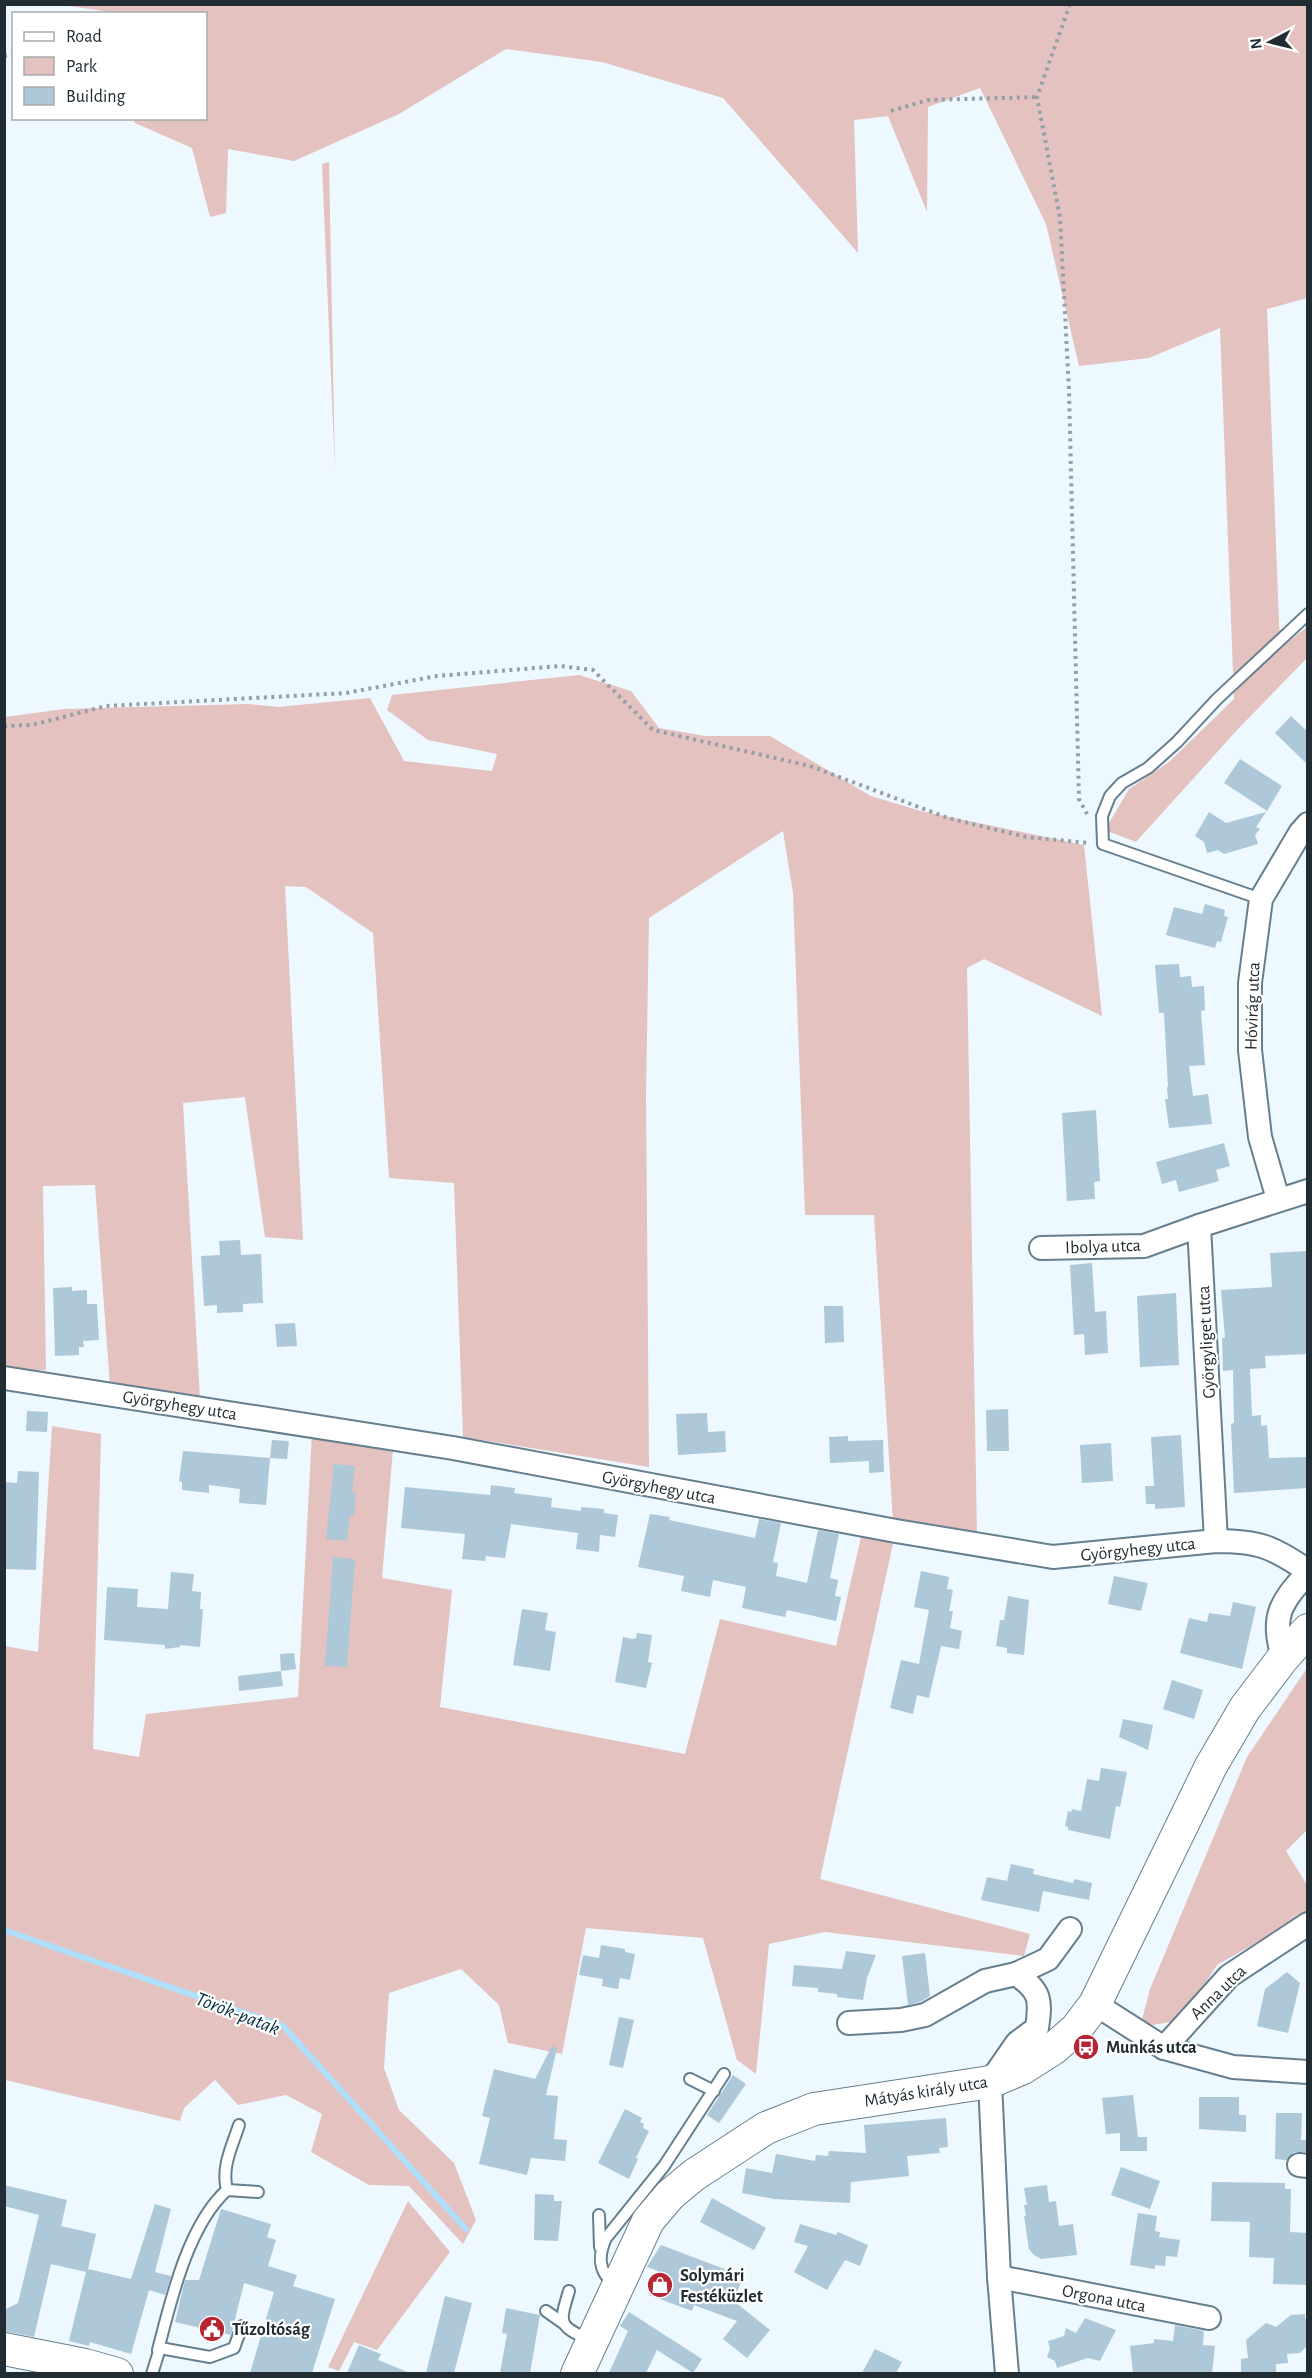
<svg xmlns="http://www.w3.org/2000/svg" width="1312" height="2378" font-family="'Alegreya Sans',sans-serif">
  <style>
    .green { fill: #e4c2c0 }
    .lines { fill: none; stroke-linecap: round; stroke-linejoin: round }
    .stream { stroke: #aedffc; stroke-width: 6 }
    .building { fill: #adc8d8 }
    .lane-casing { stroke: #667f8e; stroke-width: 14 }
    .street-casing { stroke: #667f8e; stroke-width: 26 }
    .secondary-casing { stroke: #667f8e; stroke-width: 34 }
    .path { stroke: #949fa6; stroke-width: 4; stroke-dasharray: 3 4.5; stroke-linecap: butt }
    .lane { stroke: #fff; stroke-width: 10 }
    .street { stroke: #fff; stroke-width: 22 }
    .secondary { stroke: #fff; stroke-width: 32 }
    .labels { text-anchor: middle; stroke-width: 4.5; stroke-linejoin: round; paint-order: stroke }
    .street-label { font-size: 18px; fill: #222d33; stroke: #fff }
    .poi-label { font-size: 18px; font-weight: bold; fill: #222d33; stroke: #fff; text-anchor: start }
    .water-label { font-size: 20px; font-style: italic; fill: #032e41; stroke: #fff }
  </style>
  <rect width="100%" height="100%" fill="#edf8ff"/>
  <g class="green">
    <path d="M63 5H1307V298L1267 309 1280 648 1307 627V658L1238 729 1136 842 1105 830 1129 789 1169 762 1234 699 1220 328 1149 358 1079 366 1046 224 980 88 928 107 927 212 888 116 854 120 858 253 723 98 602 62 506 49 399 114 294 161 228 149 226 213 210 217 192 148 135 123 133 119 206 118V14H124Z"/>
    <path d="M329 162 335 472 322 164Z"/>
    <path d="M579 675 631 691 659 728 705 736H770L871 796 921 811 1084 845 1102 1016 984 959 967 968 977 1535 894 1539 820 1879 1030 1934 1024 1956 825 1932 769 1944 756 2074 737 2060 703 1938 586 1928 562 2054 508 2043 499 2005 461 1969 389 1993 384 2068 399 2110 454 2163 476 2220 463 2244 409 2186 369 2185 311 2152 322 2114 286 2095 238 2105 215 2080 184 2108 180 2121 5 2080V1646L38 1652 52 1426 101 1434 93 1749 139 1757 146 1714 298 1697 313 1415 395 1426 382 1578 452 1590 440 1707 685 1754 720 1619 836 1646 862 1533 894 1538 874 1215H805L793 893 783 831 649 918 646 1095 649 1467 463 1437 454 1183 389 1178 373 933 306 887 285 886 303 1240 265 1237 245 1097 183 1103 200 1399 110 1386 95 1185 43 1186 46 1370 5 1373V717L64 709 248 704 278 707 370 698 404 761 492 771 497 754 428 740 387 710 392 695Z"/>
    <path d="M1307 1668V1830L1286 1851 1307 1885V1914L1217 1965 1194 2001 1176 2021 1153 2025 1142 2020 1150 1989 1247 1757Z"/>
    <path d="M408 2201 450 2252 377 2350 354 2342 339 2371 328 2367Z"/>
  </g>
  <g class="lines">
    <path class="stream" d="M4 1930 283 2026 466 2229"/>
  </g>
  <g class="building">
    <path d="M1291 716 1308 732V765L1275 733Z"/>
    <path d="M1240 759 1282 786 1267 811 1224 783Z"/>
    <path d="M1209 812 1226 823 1266 812 1256 827 1260 829 1255 835 1258 844 1224 854 1218 850 1207 853 1204 842 1195 836Z"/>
    <path d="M1205 904 1225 910 1224 916 1228 917 1221 942 1217 941 1215 948 1166 935 1174 907 1202 914Z"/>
    <path d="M1179 964 1180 977 1191 976 1192 987 1204 986 1205 1010 1201 1011 1205 1065 1189 1066 1193 1096 1208 1094 1212 1124 1169 1128 1165 1099H1168L1167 1087H1168L1164 1013H1159L1155 965Z"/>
    <path d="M1096 1110 1100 1181 1094 1182 1095 1199 1067 1201 1062 1113Z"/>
    <path d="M1224 1143 1230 1166 1216 1170 1219 1181 1179 1192 1176 1180 1162 1184 1156 1162Z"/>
    <path d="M240 1240 241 1255 261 1254 263 1303 243 1304V1312L217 1313V1305L204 1306 201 1256 220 1255 219 1241Z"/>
    <path d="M1308 1251V1354L1265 1356 1266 1368 1250 1369 1252 1416 1261 1415V1426L1267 1425 1269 1458 1308 1457V1488L1234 1493 1231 1424 1234 1423 1233 1370 1223 1371 1222 1338H1225L1221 1290 1272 1287 1270 1253Z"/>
    <path d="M1092 1263 1095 1312 1106 1311 1108 1353 1085 1355 1084 1334 1074 1335 1070 1265Z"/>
    <path d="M72 1287V1291L87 1290V1304H97L99 1340 83 1341 84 1347H79V1355L55 1356 53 1288Z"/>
    <path d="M1176 1293 1179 1365 1140 1367 1137 1296Z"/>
    <path d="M824 1306H843L844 1342 825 1343Z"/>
    <path d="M295 1323 297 1346 277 1347 275 1324Z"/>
    <path d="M1008 1409 1009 1451H987L986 1410Z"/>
    <path d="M27 1411 48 1412 47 1432 26 1431Z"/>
    <path d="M707 1413 708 1432 725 1431 726 1452 678 1455 676 1414Z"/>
    <path d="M1181 1435 1185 1507 1155 1509V1504H1146L1145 1486H1154L1151 1437Z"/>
    <path d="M848 1436V1441L883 1440 884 1472 869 1473V1461L830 1463 829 1437Z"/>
    <path d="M272 1440 289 1441 287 1459 270 1458Z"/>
    <path d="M1111 1443 1113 1481 1082 1483 1080 1445Z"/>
    <path d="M183 1451 270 1458 266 1505 239 1503 240 1489 209 1485V1493L182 1490V1482L179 1481Z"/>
    <path d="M334 1464 355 1466 352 1492 356 1493 354 1515H350L347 1541 326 1539Z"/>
    <path d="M18 1471 39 1472 36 1570 4 1569V1482L17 1483Z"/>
    <path d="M491 1485 515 1488 514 1493 552 1498 551 1507 581 1511V1507L604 1509V1513L618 1515 615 1537 600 1535 599 1552 576 1549 578 1533 511 1524 505 1558 486 1556 485 1561 462 1559 465 1534 401 1528 405 1487 490 1495Z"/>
    <path d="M650 1514 670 1517 669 1520 755 1538 759 1519 781 1523 773 1562 778 1563 776 1576 807 1583 818 1530 839 1534 830 1578 838 1580 835 1596 841 1597 836 1621 787 1610 785 1617 742 1608 746 1587 713 1580 710 1597 681 1591 684 1576 638 1567Z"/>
    <path d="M333 1557 355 1559 347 1667 325 1666Z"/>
    <path d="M921 1571 949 1577 947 1589 953 1590 949 1611H953L950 1628 962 1631 959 1649 941 1646 929 1698 917 1695 913 1714 890 1708 901 1660 919 1664 929 1610 914 1607Z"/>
    <path d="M171 1572 194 1574 192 1591 201 1592 200 1609H203L200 1647 180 1645V1647L165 1649V1645L104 1640 107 1587 138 1589 137 1607 168 1609Z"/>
    <path d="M1114 1576 1148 1583 1141 1611 1108 1604Z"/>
    <path d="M1008 1596 1029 1600 1024 1655 1007 1653V1648L996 1646 1000 1620H1004Z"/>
    <path d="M1233 1602 1256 1607 1242 1669 1180 1653 1189 1618 1207 1622 1209 1613 1230 1616Z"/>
    <path d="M522 1609 548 1613 545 1630 556 1632 550 1671 513 1665Z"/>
    <path d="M637 1633 652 1635 648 1662 652 1663 646 1688 615 1682 623 1637 633 1639 636 1638Z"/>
    <path d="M294 1653 296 1669 281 1671 280 1654Z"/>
    <path d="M281 1671 283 1686 239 1691 238 1676Z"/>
    <path d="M1172 1680 1203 1690 1194 1719 1163 1709Z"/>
    <path d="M1123 1719 1153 1725 1148 1750 1119 1737Z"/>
    <path d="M1101 1768 1127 1772 1120 1807 1116 1806 1110 1839 1068 1830V1827L1065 1826 1068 1811 1071 1812 1072 1809 1081 1811 1087 1779 1099 1781Z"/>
    <path d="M1011 1864 1034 1869 1033 1874 1073 1883 1074 1879 1092 1883 1089 1900 1043 1891 1039 1912 981 1900 987 1877 1007 1881Z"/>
    <path d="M601 1945 625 1949V1952L635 1954 630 1980 620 1978 618 1989 602 1986 603 1979 579 1975 583 1955 599 1958Z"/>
    <path d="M846 1951 876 1955 867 1978 863 2000 837 1997V1994L818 1992V1988L792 1986 794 1965 842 1969Z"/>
    <path d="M925 1953 930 1996 920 2002 908 2005 902 1956Z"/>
    <path d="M1287 1972 1300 1983 1288 2033 1257 2026 1265 1989Z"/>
    <path d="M619 2017 634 2020 623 2068 609 2065Z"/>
    <path d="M552 2046 557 2048 546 2095 558 2096 554 2139 567 2140 565 2161 531 2158 527 2175 479 2164 490 2118 482 2116 494 2069 535 2079Z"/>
    <path d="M733 2075 746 2084 719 2123 707 2115Z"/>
    <path d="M1133 2095 1138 2137H1147V2151H1120V2133L1106 2134 1102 2098Z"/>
    <path d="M1199 2097H1239V2115H1246V2132L1199 2129Z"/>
    <path d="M625 2109 642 2118 640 2122 644 2124 643 2128 649 2131 636 2158 638 2159 629 2179 598 2163Z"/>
    <path d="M1276 2113H1302L1301 2140H1308V2152H1294L1287 2160 1275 2159Z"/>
    <path d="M946 2118 948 2147 939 2148 940 2153 907 2156 909 2176 851 2182 850 2203 774 2199 742 2193 746 2168 772 2173 776 2154 815 2161 816 2155 828 2156 829 2151 866 2153 864 2125Z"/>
    <path d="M1121 2167 1160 2181 1150 2209 1111 2195Z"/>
    <path d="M1212 2182 1285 2183V2189H1291L1290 2232 1308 2233V2285L1273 2284 1274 2258 1249 2257 1250 2222 1211 2221Z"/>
    <path d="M4 2185 67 2200 61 2226 96 2234 88 2269 131 2279 155 2204 171 2209 155 2272 171 2276 165 2295 149 2290 131 2354 90 2342 89 2346 69 2341 86 2272 51 2264 34 2337 4 2331V2310L18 2303 39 2215 4 2206Z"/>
    <path d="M1047 2185 1049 2202 1056 2201 1059 2226 1073 2224 1077 2255 1041 2259 1034 2255 1029 2249 1024 2216H1026L1024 2205H1027L1024 2188Z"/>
    <path d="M535 2194 554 2195V2201H562L558 2241 534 2240Z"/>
    <path d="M712 2198 766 2228 754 2250 700 2222Z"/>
    <path d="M221 2209 271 2224 267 2237 276 2240 268 2266 297 2275 293 2286 335 2299 312 2373H250L274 2292 244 2283 231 2335 175 2322 185 2280H199Z"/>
    <path d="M1138 2213 1157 2216 1155 2231 1160 2232 1159 2237 1180 2240 1177 2257 1166 2256 1165 2266 1155 2265V2269L1130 2265Z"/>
    <path d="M800 2224 836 2235 838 2232 868 2245 860 2266 845 2260 827 2290 794 2272 808 2246 794 2242Z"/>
    <path d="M661 2245 743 2276 734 2301 770 2330 747 2358 723 2339 737 2321 694 2305 692 2311 649 2295 658 2271 647 2267Z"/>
    <path d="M445 2296 472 2303 454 2373H426Z"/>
    <path d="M506 2308 540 2315 530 2373H500L507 2334 502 2333Z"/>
    <path d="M629 2312 702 2359 693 2373 657 2350 646 2373H609L628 2331 620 2326Z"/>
    <path d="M1305 2314V2319H1308V2345L1300 2353 1287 2354 1288 2363 1276 2364V2373H1241V2359L1248 2358 1246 2340 1266 2323 1276 2327 1291 2315Z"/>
    <path d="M1085 2318 1116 2330 1100 2361 1088 2358 1057 2368 1055 2361 1047 2357 1050 2349 1048 2341 1064 2336 1066 2328 1076 2333Z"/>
    <path d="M1175 2325 1204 2331 1203 2345 1215 2346 1212 2373H1133L1130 2346 1154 2343V2339L1173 2341Z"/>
    <path d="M359 2345 381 2354 378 2360 410 2373H347Z"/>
    <path d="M875 2349 902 2362 896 2373H862Z"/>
  </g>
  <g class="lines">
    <g class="lane-casing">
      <g id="lane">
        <path d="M1261 899 1103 844 1102 816 1110 796 1122 783 1148 768 1177 742 1217 699 1308 614"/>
        <path d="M690 2079 714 2091"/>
        <path d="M227 2190C221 2167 232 2147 239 2125"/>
        <path d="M599 2215 600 2247"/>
        <path d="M614 2284C598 2271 598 2256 606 2238L664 2166 724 2074"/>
        <path d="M569 2291C559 2324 558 2325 589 2340"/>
        <path d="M546 2311 563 2323"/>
        <path d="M158 2350C171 2300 188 2225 227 2190L258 2192"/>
        <path d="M152 2374 160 2348 210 2357 234 2348 242 2326"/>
      </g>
    </g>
    <g class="street-casing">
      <g id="street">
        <path d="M1278 1199 1260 1137 1250 1050V983L1261 899 1300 833 1308 824"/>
        <path d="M1041 1248 1144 1246 1199 1226"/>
        <path d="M4 1378 453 1448 896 1531 1053 1557 1216 1541C1259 1541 1273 1547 1308 1571"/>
        <path d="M1216 1541 1199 1226 1308 1191"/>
        <path d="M1283 1658C1271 1615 1280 1604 1308 1572"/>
        <path d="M1016 1974 1048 1959 1070 1929"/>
        <path d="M1095 2004 1164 2048 1233 2067 1308 2072"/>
        <path d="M849 2023 901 2020 925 2015 985 1981 1016 1974C1041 1991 1041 2000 1037 2028L1017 2043 990 2082 999 2277 1007 2374"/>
        <path d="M1164 2048 1229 1976 1308 1924"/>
        <path d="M1299 2165 1308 2166"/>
        <path d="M999 2277 1209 2318"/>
      </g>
    </g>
    <g class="secondary-casing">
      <g id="secondary">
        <path d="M4 2349 85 2365 117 2374"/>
        <path d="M577 2374 648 2221 670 2195 694 2175 766 2128 814 2109 990 2082 1023 2068 1053 2049 1076 2029 1095 2004 1211 1766 1245 1708 1283 1658 1308 1630"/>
      </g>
    </g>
    <g class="path">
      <path d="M1070 4 1037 97 1060 218 1069 390 1079 799 1087 814"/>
      <path d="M4 56 14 55"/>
      <path d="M891 111 928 100 1037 97"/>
      <path d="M4 726 32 725 106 706 346 693 437 676 560 666 593 670 653 730 810 766 948 818 1026 837 1089 843"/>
    </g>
    <use href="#lane" class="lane"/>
    <use href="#street" class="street"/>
    <use href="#secondary" class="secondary"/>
  </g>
  <defs>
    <g id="bus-disc" transform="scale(1.35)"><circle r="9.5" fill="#b62533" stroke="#fff"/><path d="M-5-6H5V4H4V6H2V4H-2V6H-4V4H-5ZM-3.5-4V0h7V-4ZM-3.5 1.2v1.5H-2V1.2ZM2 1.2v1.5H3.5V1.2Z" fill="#fff"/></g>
    <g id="shop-disc" transform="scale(1.35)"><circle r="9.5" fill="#b62533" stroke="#fff"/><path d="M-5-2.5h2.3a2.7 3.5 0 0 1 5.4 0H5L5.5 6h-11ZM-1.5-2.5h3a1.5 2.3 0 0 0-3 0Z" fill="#fff"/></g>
    <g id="civic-disc" transform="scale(1.35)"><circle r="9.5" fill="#b62533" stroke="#fff"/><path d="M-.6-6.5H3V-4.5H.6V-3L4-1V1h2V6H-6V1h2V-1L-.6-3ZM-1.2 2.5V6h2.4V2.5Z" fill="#fff"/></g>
  </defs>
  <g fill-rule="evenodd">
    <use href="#bus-disc" x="1086" y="2047"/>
    <use href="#shop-disc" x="660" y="2285"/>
    <use href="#civic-disc" x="212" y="2329"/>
  </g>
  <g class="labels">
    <g class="street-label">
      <text transform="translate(1252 1006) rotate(-88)" y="6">Hóvirág utca</text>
      <text transform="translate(1103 1246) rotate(-2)" y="6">Ibolya utca</text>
      <text transform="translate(1206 1342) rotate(-93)" y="6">Györgyliget utca</text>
      <text transform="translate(180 1405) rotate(9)" y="6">Györgyhegy utca</text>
      <text transform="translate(659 1487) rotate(11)" y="6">Györgyhegy utca</text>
      <text transform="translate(1138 1549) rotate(-6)" y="6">Györgyhegy utca</text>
      <text transform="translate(1218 1992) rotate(-44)" y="6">Anna utca</text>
      <text transform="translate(926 2091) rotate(-9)" y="6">Mátyás király utca</text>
      <text transform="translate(1104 2298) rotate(11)" y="6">Orgona utca</text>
    </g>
    <g class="poi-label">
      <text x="1106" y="2053">Munkás utca</text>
      <text x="680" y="2281">Solymári<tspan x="680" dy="21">Festéküzlet</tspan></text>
      <text x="232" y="2335">Tűzoltóság</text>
    </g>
    <g class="water-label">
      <text transform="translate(238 2013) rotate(21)" y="7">Török-patak</text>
    </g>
  </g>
  <rect width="1312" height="2378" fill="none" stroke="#222d33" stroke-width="12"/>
  <rect x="12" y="12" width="195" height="108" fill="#ffffff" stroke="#a7abad" stroke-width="1.5"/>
  <rect x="24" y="32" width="30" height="9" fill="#ffffff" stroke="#a7abad" stroke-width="1.5"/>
  <text x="66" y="42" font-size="18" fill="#222d33">Road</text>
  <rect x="24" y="57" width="30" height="18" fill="#e4c2c0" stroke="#a7abad" stroke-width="1.5"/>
  <text x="66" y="72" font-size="18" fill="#222d33">Park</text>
  <rect x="24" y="87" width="30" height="18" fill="#adc8d8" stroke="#a7abad" stroke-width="1.5"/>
  <text x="66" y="102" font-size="18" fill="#222d33">Building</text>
  <g transform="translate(1270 42) rotate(263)" stroke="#ffffff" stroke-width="4.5" paint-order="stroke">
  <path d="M0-4.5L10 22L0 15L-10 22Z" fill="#222d33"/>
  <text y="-9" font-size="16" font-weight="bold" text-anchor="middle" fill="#222d33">N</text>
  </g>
</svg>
